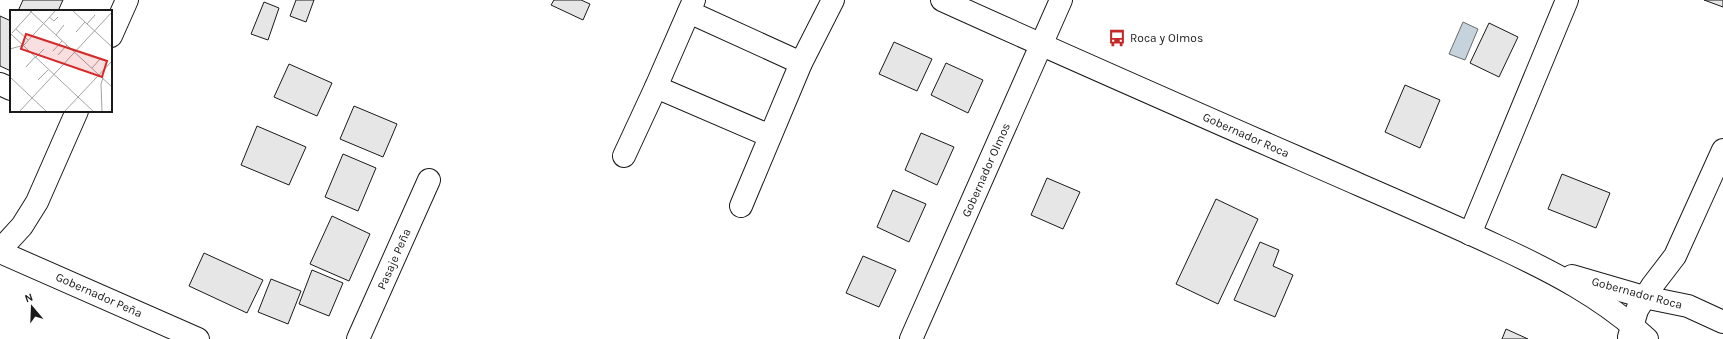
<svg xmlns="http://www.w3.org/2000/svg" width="1723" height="339" font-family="Karla,sans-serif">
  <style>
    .water { fill: #c6d2dc; stroke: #6a6a6a }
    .building { fill: #e6e6e6; stroke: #1a1a1a }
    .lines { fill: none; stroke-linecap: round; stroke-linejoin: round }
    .minor-casing { stroke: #1a1a1a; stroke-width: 24 }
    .minor { stroke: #fff; stroke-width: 22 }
    .labels { text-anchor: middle; stroke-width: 3; stroke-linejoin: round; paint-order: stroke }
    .poi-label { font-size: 12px; fill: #1a1a1a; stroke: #fff; text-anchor: start }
    .street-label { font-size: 12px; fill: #1a1a1a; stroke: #fff }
    .inset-road { fill: none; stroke: #a3a3a3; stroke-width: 1 }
    .view { fill: #d62828; fill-opacity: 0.15; stroke: #d62828; stroke-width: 2 }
    .inset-edge { fill: none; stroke: #1a1a1a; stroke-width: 2 }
  </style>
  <rect width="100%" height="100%" fill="#fff"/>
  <path class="water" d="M1463 22 1478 29 1465 60 1449 54Z"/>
  <g class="building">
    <path d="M23 0H63L58 11H18Z"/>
    <path d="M296 0H314L306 22 290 16Z"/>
    <path d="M554 0H581L590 4 583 20 551 5Z"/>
    <path d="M1704 0H1723V7Z"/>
    <path d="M264 2 279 8 268 40 251 34Z"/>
    <path d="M0 16 11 21V71L0 66Z"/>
    <path d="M1489 23 1518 37 1499 77 1470 63Z"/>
    <path d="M894 42 932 59 917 91 879 74Z"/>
    <path d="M946 63 983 80 968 113 931 95Z"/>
    <path d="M289 64 332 83 317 116 274 97Z"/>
    <path d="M1405 85 1440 100 1420 148 1385 132Z"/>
    <path d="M354 106 397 124 383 157 340 139Z"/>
    <path d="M257 126 306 147 289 185 241 165Z"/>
    <path d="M921 133 954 147 937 185 905 170Z"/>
    <path d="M343 154 376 168 358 211 325 197Z"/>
    <path d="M1562 174 1610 193 1596 228 1548 209Z"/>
    <path d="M1047 178 1080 192 1063 229 1031 215Z"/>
    <path d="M893 190 926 204 909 242 877 227Z"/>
    <path d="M1216 199 1258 219 1218 304 1176 284Z"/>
    <path d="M332 216 370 234 349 281 310 264Z"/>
    <path d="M1260 242 1279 250 1273 266 1293 275 1275 317 1234 300Z"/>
    <path d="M204 253 263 280 247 313 189 286Z"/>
    <path d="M863 256 896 270 879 307 846 293Z"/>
    <path d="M312 270 343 283 329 316 299 304Z"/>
    <path d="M271 279 301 291 288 324 258 312Z"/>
    <path d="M1506 329 1528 339H1502Z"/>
  </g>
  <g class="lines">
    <g class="minor-casing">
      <g id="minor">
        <path d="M942 0C1081 63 1221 124 1360 185 1406 205 1452 225 1497 246 1551 271 1604 298 1647 339"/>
        <path d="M689 12 801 63"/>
        <path d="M111 36 127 0"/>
        <path d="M0 84 11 89"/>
        <path d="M656 87 770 136"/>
        <path d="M624 156 656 87 694 0"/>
        <path d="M741 206 801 63 833 0"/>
        <path d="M1470 234 1567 0"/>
        <path d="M0 250 22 226 37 202 77 111"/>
        <path d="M0 252 198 339"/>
        <path d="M1572 276 1644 297 1688 306 1723 322"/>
        <path d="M1629 337 1637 310 1652 286 1675 256 1723 150"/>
        <path d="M358 339 429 180"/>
        <path d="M911 339 1061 0"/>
      </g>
    </g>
    <use href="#minor" class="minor"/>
  </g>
  <defs>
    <g id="bus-bare" transform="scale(1.38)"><path d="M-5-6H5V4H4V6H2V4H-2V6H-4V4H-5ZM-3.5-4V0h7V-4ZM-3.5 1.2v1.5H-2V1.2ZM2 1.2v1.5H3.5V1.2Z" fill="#c62828" stroke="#fff" stroke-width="2.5" paint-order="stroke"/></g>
  </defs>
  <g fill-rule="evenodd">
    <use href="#bus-bare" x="1117" y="38"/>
  </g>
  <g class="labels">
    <g class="poi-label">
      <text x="1130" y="42">Roca y Olmos</text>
    </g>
    <g class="street-label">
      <text transform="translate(1246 135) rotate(24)" y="4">Gobernador Roca</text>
      <text transform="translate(986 170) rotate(-66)" y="4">Gobernador Olmos</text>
      <text transform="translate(394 259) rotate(-66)" y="4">Pasaje Peña</text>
      <text transform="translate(1637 293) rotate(15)" y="4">Gobernador Roca</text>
      <text transform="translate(99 295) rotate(24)" y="4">Gobernador Peña</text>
    </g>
  </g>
  <g transform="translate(10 10)">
    <rect width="102" height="102" fill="#fff"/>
    <path class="inset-road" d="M19 0 102 77M62 0 102 37M39 7 44 11 48 7M77 14 85 5M6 19 18 30M66 22 75 12M2 23 23 0M1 24 84 102M46 25 54 15M0 39 14 35 46 0M43 41 52 31M48 45 57 35M25 48 34 39M16 57 25 47M82 58 90 49M0 67 37 102M28 70 38 60M9 102 102 2M54 102 102 51M92 102 91 74 93 68"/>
    <path class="view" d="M16 24 97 51 92 67 11 39Z"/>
    <rect width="102" height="102" class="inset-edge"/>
  </g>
  <g transform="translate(32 307) rotate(341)" stroke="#ffffff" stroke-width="3" paint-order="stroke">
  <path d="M0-3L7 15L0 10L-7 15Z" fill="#1a1a1a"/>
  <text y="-6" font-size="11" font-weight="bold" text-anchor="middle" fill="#1a1a1a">N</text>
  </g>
</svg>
